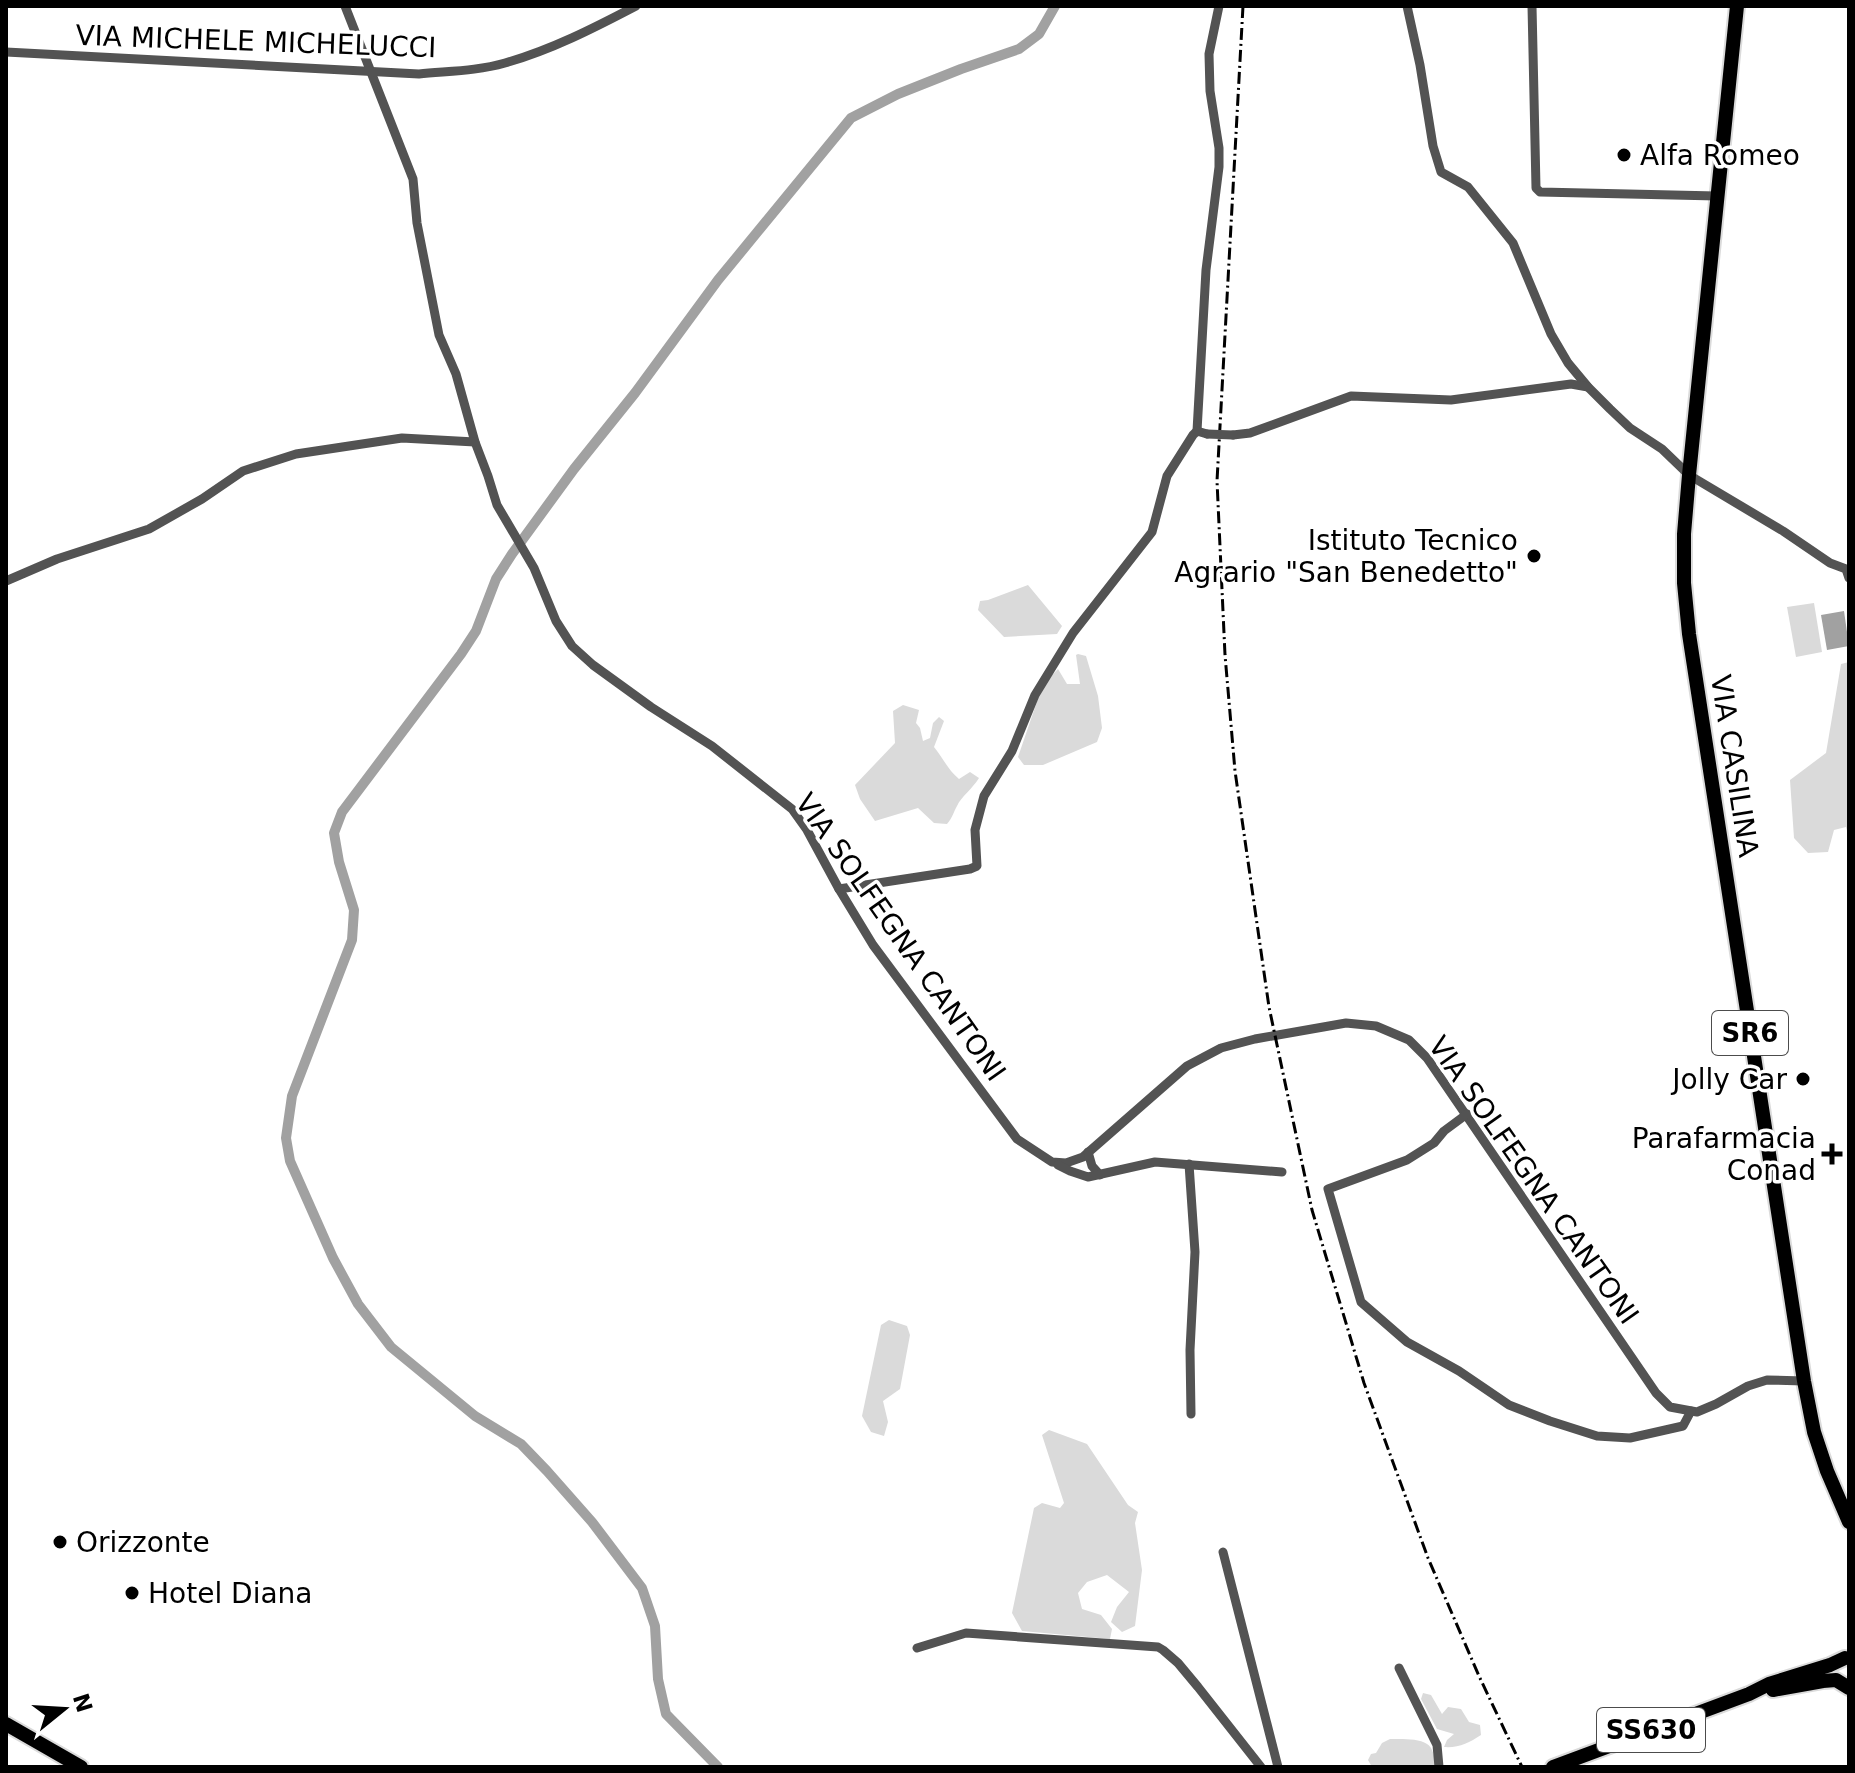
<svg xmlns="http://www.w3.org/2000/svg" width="1855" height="1773" font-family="'DejaVu Sans',sans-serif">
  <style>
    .green { fill: #dadada }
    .water { fill: #a1a1a1 }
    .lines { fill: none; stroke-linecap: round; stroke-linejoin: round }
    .canal { stroke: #a1a1a1; stroke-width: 10 }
    .primary-casing { stroke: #dbdbdb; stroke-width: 18 }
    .street { stroke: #535353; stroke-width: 9 }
    .primary { stroke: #000; stroke-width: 14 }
    .rail { stroke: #000; stroke-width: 3; stroke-dasharray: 12 4 2 4; stroke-linecap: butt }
    .street-bridge { stroke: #535353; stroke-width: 9 }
    .poi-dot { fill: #000; stroke: #fff; stroke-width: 3 }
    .labels { text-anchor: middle; stroke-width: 7; stroke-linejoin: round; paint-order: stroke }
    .shield { fill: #fff; stroke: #4c4c4c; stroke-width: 2 }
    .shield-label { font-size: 26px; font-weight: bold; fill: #000 }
    .street-label { font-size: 28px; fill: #000; stroke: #fff }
    .poi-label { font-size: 28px; fill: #000; stroke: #fff; text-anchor: start }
  </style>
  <rect width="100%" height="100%" fill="#fff"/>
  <g class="green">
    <path d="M1028 585 1062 626 1057 634 1004 637 978 610 980 601 988 600Z"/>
    <path d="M1814 603 1822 652 1796 657 1787 607Z"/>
    <path d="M1078 654 1086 656 1098 696 1102 728 1097 742 1043 765H1024L1018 757 1043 684 1058 669 1067 684H1080L1076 655Z"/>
    <path d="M1849 662V838L1846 827 1834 830 1828 852 1808 853 1794 838 1790 780 1826 753 1841 664Z"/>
    <path d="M903 705 919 710 916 723 920 728 923 741 930 738 933 723 939 717 944 721 934 747C943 758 948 770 959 779L970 772 979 778C973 788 961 797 957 806 953 813 953 817 947 824L934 823 918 808 875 821 860 799 855 785 895 743 893 711Z"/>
    <path d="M889 1320 907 1326 910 1335 900 1389 883 1401 888 1422 884 1436 871 1432 862 1416 881 1325Z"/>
    <path d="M1049 1430 1087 1444 1128 1505 1138 1512 1135 1523 1142 1570 1135 1626 1122 1632 1111 1622 1117 1607 1129 1592 1107 1575 1087 1582 1078 1593 1082 1609 1101 1615 1112 1629 1110 1639 1022 1631 1012 1613 1034 1508 1042 1503 1060 1508 1064 1503 1042 1435Z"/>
    <path d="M1423 1693 1431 1695 1442 1714 1448 1707 1461 1709 1469 1722 1480 1725 1481 1735C1469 1743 1459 1748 1444 1747L1447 1740 1454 1734 1437 1729 1421 1699Z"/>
    <path d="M1390 1739C1401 1739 1418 1738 1427 1744 1433 1747 1434 1757 1436 1764L1435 1767H1372L1368 1760 1371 1754 1376 1753 1382 1743Z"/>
  </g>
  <path class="water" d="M1844 611 1849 646 1827 650 1821 615Z"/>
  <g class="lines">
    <path class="canal" d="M718 1767 666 1714 658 1679 655 1626 642 1588 592 1522 547 1471 521 1444 475 1416 391 1347 358 1304 333 1258 290 1161 286 1138 292 1096 352 940 354 910 339 862 334 833 342 812 461 654 476 631 496 579 512 554 574 469 635 393 718 280 851 118 898 94 961 69 1019 49 1039 34 1055 6"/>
    <g class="primary-casing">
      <g id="primary">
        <path d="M1737 6 1689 475 1684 534V583L1689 634 1804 1381 1814 1432 1827 1471 1849 1522"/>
        <path d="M1773 1690 1823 1681 1836 1680 1849 1688"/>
        <path d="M6 1724 81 1767"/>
        <path d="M1553 1767 1749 1694 1769 1684 1830 1665 1845 1658"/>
      </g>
    </g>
    <g class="street">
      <path d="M345 6 413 179 417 223 439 335 456 374 475 442 488 476 497 505 534 568 556 621 572 646 593 665 651 707 712 746 792 809 807 830 839 889 873 945 1017 1139 1052 1162 1066 1163 1083 1157 1187 1066 1221 1048 1255 1039 1346 1023 1376 1026 1409 1040 1427 1058 1656 1393 1670 1407 1697 1412 1716 1404 1748 1386 1767 1380 1804 1381"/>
      <path d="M1407 6 1420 65 1433 146 1441 172 1468 187 1513 243 1551 334 1568 363 1588 387 1610 409 1630 428 1662 449 1689 475 1783 531 1830 563 1846 569 1849 578"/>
      <path d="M1532 6 1536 188 1540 192 1717 196"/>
      <path d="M6 52 419 74C448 71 477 71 505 63 551 50 594 28 636 6"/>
      <path d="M1197 431 1206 270 1219 167V148L1210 91 1209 54 1219 6"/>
      <path d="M1233 435 1250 433 1351 396 1451 400 1571 384 1588 387"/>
      <path d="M6 581 57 559 149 529 202 499 243 471 296 454 402 438 475 442"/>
      <path d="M839 889 970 869 977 866 975 830 984 796 1012 751 1035 695 1073 633 1152 532 1167 476 1193 435 1197 431 1207 434"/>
      <path d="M1467 1114 1444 1131 1434 1143 1407 1160 1328 1189 1361 1302 1407 1342 1459 1371 1509 1405 1550 1421 1597 1436 1630 1438 1683 1426 1691 1411"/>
      <path d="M1088 1152 1092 1166 1100 1175"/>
      <path d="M1189 1164 1195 1252 1190 1350 1191 1414"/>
      <path d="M1058 1165 1070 1171 1088 1177 1155 1162 1282 1172"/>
      <path d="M1223 1552 1278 1767"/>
      <path d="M917 1648 966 1633 1158 1647 1163 1650 1178 1663 1198 1687 1261 1767"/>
      <path d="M1399 1668 1437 1745 1439 1767"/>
    </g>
    <use href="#primary" class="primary"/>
    <path class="rail" d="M1243 6 1217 481 1225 655 1235 771 1269 1007 1312 1210 1364 1383 1428 1558 1479 1676 1522 1767"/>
    <path class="street-bridge" d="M1207 434 1233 435"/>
  </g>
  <g class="poi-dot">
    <circle cx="1624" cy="155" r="8"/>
    <circle cx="1534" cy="556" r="8"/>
    <circle cx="1803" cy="1079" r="8"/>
    <path d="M1828 1142h8v8h8v8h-8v8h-8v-8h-8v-8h8z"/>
    <circle cx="60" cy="1542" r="8"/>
    <circle cx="132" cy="1593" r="8"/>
  </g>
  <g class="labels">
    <g class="shield">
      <rect x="1712" y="1011" width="76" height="44" rx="6"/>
      <rect x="1597" y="1708" width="108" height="44" rx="6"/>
    </g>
    <g class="shield-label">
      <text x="1750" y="1042">SR6</text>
      <text x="1651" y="1739">SS630</text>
    </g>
    <g class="street-label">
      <text transform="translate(256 41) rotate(2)" y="10">VIA MICHELE MICHELUCCI</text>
      <text transform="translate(1735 766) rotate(81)" y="10">VIA CASILINA</text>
      <text transform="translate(901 937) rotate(55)" y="10">VIA SOLFEGNA CANTONI</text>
      <text transform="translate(1534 1180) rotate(55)" y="10">VIA SOLFEGNA CANTONI</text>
    </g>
    <g class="poi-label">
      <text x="1640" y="165">Alfa Romeo</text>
      <text x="1518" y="550" text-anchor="end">Istituto Tecnico<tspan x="1518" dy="32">Agrario "San Benedetto"</tspan></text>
      <text x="1787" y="1089" text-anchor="end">Jolly Car</text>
      <text x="1816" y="1148" text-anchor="end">Parafarmacia<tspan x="1816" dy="32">Conad</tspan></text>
      <text x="76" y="1552">Orizzonte</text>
      <text x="148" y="1603">Hotel Diana</text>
    </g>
  </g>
  <rect width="1855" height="1773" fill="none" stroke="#000000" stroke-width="16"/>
  <g transform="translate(64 1709) rotate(72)" stroke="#ffffff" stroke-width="6" paint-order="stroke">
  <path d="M0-6L14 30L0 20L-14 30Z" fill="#000000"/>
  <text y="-12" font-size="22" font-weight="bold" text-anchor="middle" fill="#000000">N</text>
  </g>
</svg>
